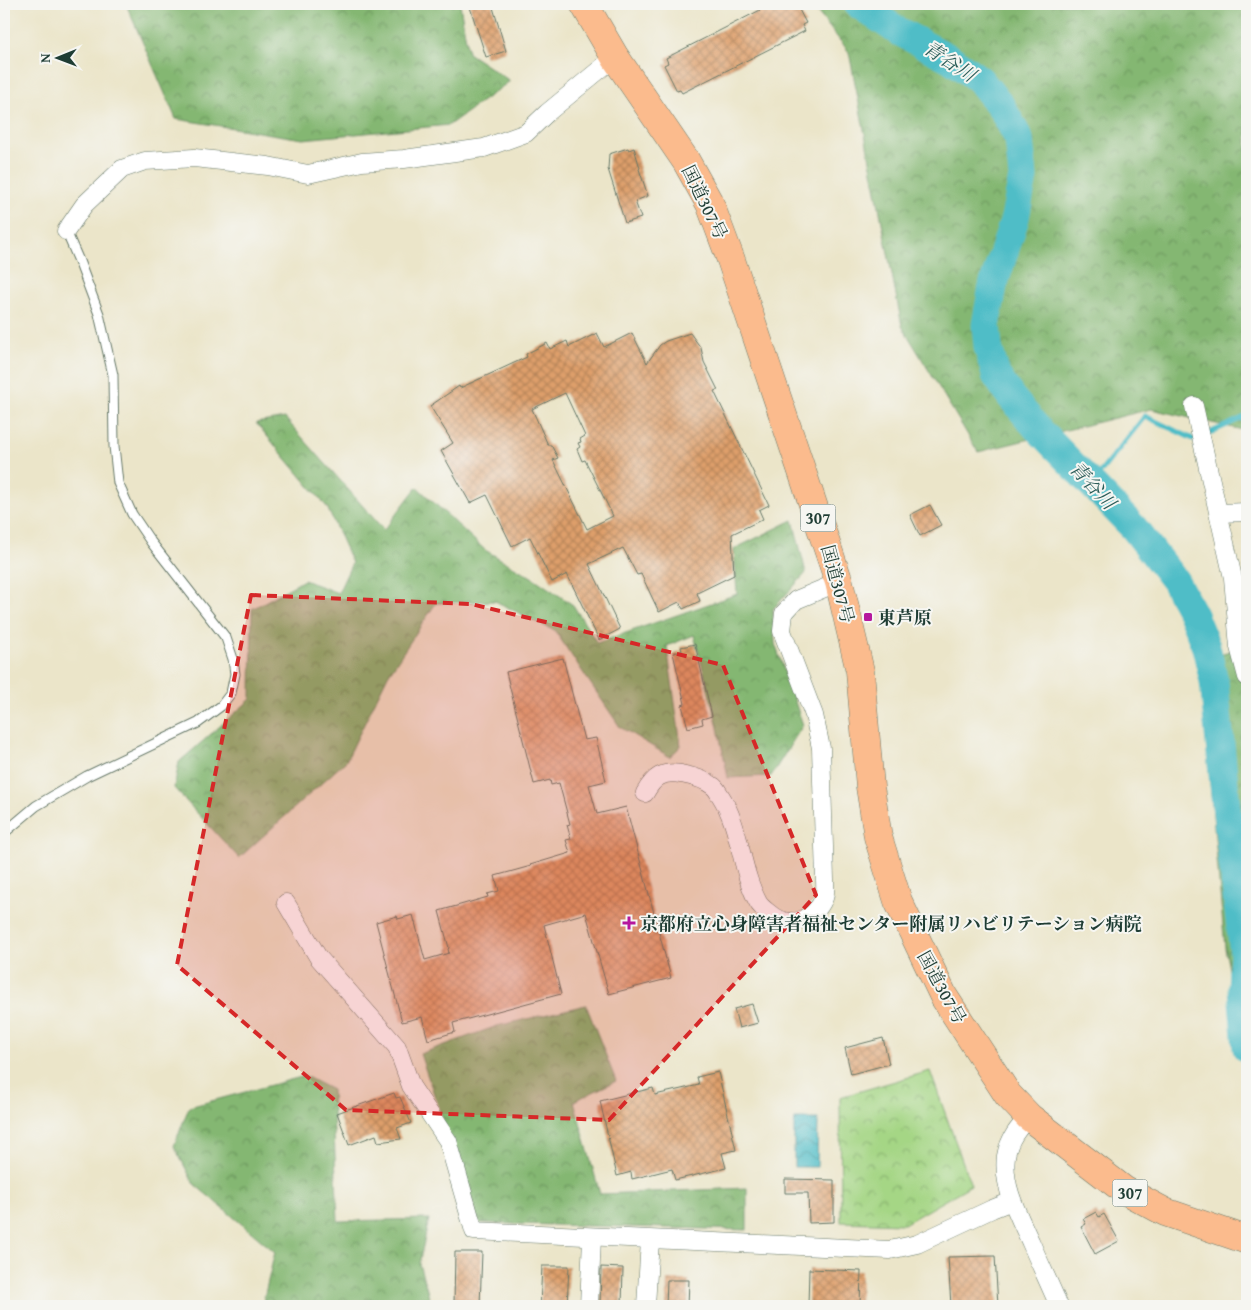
<svg xmlns="http://www.w3.org/2000/svg" width="1251" height="1310" font-family="'Gentium Book Plus','Noto Serif JP',serif">
<style>
.forest{fill:url(#forest-crowns);stroke:#527a53}
.park{fill:url(#park-crowns);stroke:#628a5c}
.water{fill:url(#water-waves);stroke:#377d7e}
.lines{fill:none;stroke-linecap:round;stroke-linejoin:round}
.stream{stroke:#4fbdc7;stroke-width:5}
.river{stroke:#4fbdc7;stroke-width:29}
.building{fill:url(#building-cross-hatch);fill-rule:evenodd}
.service-casing{stroke:#667868;stroke-width:11}
.minor-casing{stroke:#667868;stroke-width:19}
.trunk-casing{stroke:#667868;stroke-width:29}
.service{stroke:#fff;stroke-width:9}
.minor{stroke:#fff;stroke-width:18}
.trunk{stroke:#fbbb8d;stroke-width:28}
.marked{fill:#d62828;fill-opacity:0.2;stroke:#d62828;stroke-width:4;stroke-dasharray:10 6;stroke-linejoin:round}
.poi-dot{fill:#b5179e;stroke:#f6f6f2;stroke-width:2}
.labels{text-anchor:middle;dominant-baseline:central;stroke-width:4;stroke-linejoin:round;paint-order:stroke}
.shield{fill:#f6f6f2;stroke:#60746d;stroke-width:1}
.shield-label{font-size:16px;font-weight:bold;fill:#1f3d34}
.street-label{font-size:18px;fill:#1f3d34;stroke:#f6f6f2}
.poi-label{font-size:18px;font-weight:bold;fill:#1f3d34;stroke:#f6f6f2;text-anchor:start}
.water-label{font-size:19px;font-style:italic;fill:#2b5d59;stroke:#f6f6f2}
</style>
<defs>
<pattern id="forest-crowns" width="20" height="18" patternUnits="userSpaceOnUse" patternTransform="scale(1.25)"><rect width="20" height="18" fill="#84b772"/><path d="M2 6a3 3 0 1 1 6 0M12 15a3 3 0 1 1 6 0" fill="none" stroke="#6b965e"/></pattern>
<pattern id="park-crowns" width="20" height="18" patternUnits="userSpaceOnUse" patternTransform="scale(1.25)"><rect width="20" height="18" fill="#a5d685"/><path d="M2 6a3 3 0 1 1 6 0M12 15a3 3 0 1 1 6 0" fill="none" stroke="#86af6e"/></pattern>
<pattern id="water-waves" width="16" height="10" patternUnits="userSpaceOnUse" patternTransform="scale(1.25)"><rect width="16" height="10" fill="#4fbdc7"/><path d="M0 5q4-4 8 0t8 0" fill="none" stroke="#419ba2"/></pattern>
<pattern id="building-cross-hatch" width="8" height="8" patternUnits="userSpaceOnUse" patternTransform="scale(1.25)"><rect width="8" height="8" fill="#de9f6b"/><path d="M0 0l8 8M0 8l8-8" fill="none" stroke="#b38359"/></pattern>
</defs>
<rect width="100%" height="100%" fill="#f6f6f2"/>
<filter id="ink" filterUnits="userSpaceOnUse"><feTurbulence type="fractalNoise" baseFrequency=".02" numOctaves="2"/><feDisplacementMap in="SourceGraphic" scale="10" xChannelSelector="R" yChannelSelector="G"/><feConvolveMatrix kernelMatrix="1 2 1 2 8 2 1 2 1" color-interpolation-filters="sRGB"/></filter>
<filter id="wash" filterUnits="userSpaceOnUse"><feTurbulence type="fractalNoise" baseFrequency=".0096" numOctaves="4" result="noise"/><feDisplacementMap in="SourceGraphic" scale="20" xChannelSelector="R" yChannelSelector="G"/><feGaussianBlur stdDeviation="1.12" result="paint"/><feColorMatrix in="noise" values="0 0 0 0 0 0 0 0 0 0 0 0 0 0 0 0 0 1.4 0 .05"/><feComposite in="paint" operator="in"/></filter>
<g filter="url(#wash)">
<rect width="100%" height="100%" fill="#ebe5c9"/>
<!-- forest -->
<g class="forest">
<path d="M126 4H460L468 53 510 81 449 125 303 139 176 119Z"/>
<path d="M811 4H1247V431L1151 409 978 452 902 326 849 52Z"/>
<path d="M285 418 384 530 417 487 485 550 535 579 573 605 597 643 737 594 734 549 793 520 806 573 773 609 775 644 803 725 771 776 728 778 717 723 694 635 667 646 681 746 670 757 620 727 555 631 495 601 436 603 388 675 346 761 239 858 174 788 179 762 251 699 252 609 304 580 338 593 352 563 327 507 256 423Z"/>
<path d="M1247 646V1067L1225 948 1199 660Z"/>
<path d="M586 1005 616 1081 574 1101 600 1194 747 1188V1230L479 1223 420 1054 497 1026Z"/>
<path d="M305 1076 332 1090 338 1221 429 1219 419 1264 432 1306H262L275 1252 194 1184 174 1146 189 1107Z"/>
</g>
<!-- park -->
<path class="park" d="M930 1071 971 1185 904 1224 841 1222 840 1097Z"/>
<!-- water -->
<path class="water" d="M794 1119H818L817 1167H794Z"/>
<g class="lines">
<!-- stream -->
<g class="stream">
<path d="M1205 435 1247 416"/>
<path d="M1091 484 1145 416 1195 440 1197 439"/>
</g>
<!-- river -->
<path class="river" d="M858 4 898 31 951 59 980 80 1002 108 1019 139 1023 177 1015 218 993 286 986 325 988 347 996 375 1011 397 1037 428 1134 528 1175 581 1193 615 1206 647 1214 681 1226 805 1244 953 1242 988 1247 1048"/>
</g>
<g id="blocks">
<!-- building -->
<g class="building">
<path d="M469 4H492L506 51 486 57Z"/>
<path d="M772 4H796L806 23 802 25 805 31 682 93 680 90 677 91 664 65 668 63 666 58Z"/>
<path d="M628 148 629 150 634 148 640 168 639 169 648 196 635 201 641 218 625 223 608 169 609 154Z"/>
<path d="M597 333 604 347 632 333 647 363 660 345 666 341 690 333 701 348 704 362 718 390 714 391 769 505 759 510 763 519 732 534 734 575 697 593 700 601 683 609 679 602 659 612 641 574 637 575 623 548 589 564 620 629 599 640 567 574 552 582 530 537 512 546 487 495 470 503 441 451 453 443 430 406 459 386 460 388 527 357 526 354 547 343 550 349 567 341 569 347ZM565 393 585 436 580 439 581 442 578 443 580 447 577 449 582 461 585 460 613 516 587 529 553 460 558 458 551 445H548L532 409Z"/>
<path d="M930 505 941 525 920 536 910 515Z"/>
<path d="M695 644 712 716 702 719 703 724 688 728 682 705 685 704 673 653 682 651 681 647Z"/>
<path d="M563 658 584 740 596 738 606 781 589 785 597 814 626 807 671 978 609 994 586 913 544 925 561 994 453 1023 455 1032 428 1040 422 1017 402 1022 376 922 397 916 398 919 413 915 425 960 449 953 448 949 449 948 439 911 488 897 487 894 499 891 495 876 531 866 530 865 570 853 566 840 571 839 567 825 570 824 559 783 551 785 550 780 534 784 506 672Z"/>
<path d="M752 1004 758 1023 739 1028 734 1009Z"/>
<path d="M883 1038 889 1064 851 1074 845 1048Z"/>
<path d="M718 1072 736 1150 722 1153 726 1168 675 1180 672 1169 632 1179 631 1172 617 1176 600 1101 653 1088 655 1095 699 1085 697 1077Z"/>
<path d="M394 1093 396 1098 400 1097 411 1123 397 1128 401 1139 378 1142 376 1135 349 1145 337 1113Z"/>
<path d="M785 1179 834 1180V1222L809 1223 808 1193H785Z"/>
<path d="M1096 1212 1099 1217 1104 1214 1119 1241 1095 1254 1081 1227 1086 1224 1083 1219Z"/>
<path d="M455 1252H482L480 1306H454Z"/>
<path d="M995 1256 998 1306H951L948 1257Z"/>
<path d="M542 1266H569L567 1306H540Z"/>
<path d="M601 1267 623 1268 622 1306H600Z"/>
<path d="M809 1269 861 1271 860 1306H808Z"/>
<path d="M667 1280H689L688 1306H666Z"/>
</g>
</g>
</g>
<g filter="url(#ink)">
<use href="#blocks" fill-opacity="0" stroke="#667868" stroke-width="1"/>
<g class="lines">
<defs>
<path id="service" d="M4 833 36 806 87 776 198 723 221 706 231 693 235 674 233 659 226 638 151 542 132 514 118 483 114 446 113 375 99 314 79 261 66 231"/>
<g id="minor">
<path d="M66 231 84 205 122 169 145 161 194 158 268 166 308 174 362 162 404 159 484 148 526 133 547 113 615 57"/>
<path d="M1194 406 1233 578 1239 647 1247 677"/>
<path d="M1219 513 1247 512"/>
<path d="M645 793C654 777 662 771 681 774 692 776 704 779 713 786 716 788 718 792 720 795 741 827 740 869 758 902 760 906 765 910 769 913 788 930 814 921 824 898 826 893 825 885 825 879L821 748 814 715 782 631 784 613 796 600 839 582"/>
<path d="M286 903 318 957 397 1047 411 1086 448 1141 474 1231 890 1250 917 1244 992 1209 1012 1201"/>
<path d="M1029 1117C1018 1128 1009 1139 1006 1156 1002 1187 1019 1216 1031 1243 1040 1264 1050 1285 1059 1306"/>
<path d="M589 1306 592 1238"/>
<path d="M646 1306 650 1240"/>
</g>
<path id="trunk" d="M584 4 615 57 686 161 710 204 731 260 839 582 860 671 870 787 878 837 898 901 944 997 1008 1095 1029 1117 1124 1190 1165 1212 1247 1240"/>
</defs>
<!-- service casing -->
<use href="#service" class="service-casing"/>
<!-- minor casing -->
<use href="#minor" class="minor-casing"/>
<!-- trunk casing -->
<use href="#trunk" class="trunk-casing"/>
<!-- service -->
<use href="#service" class="service"/>
<!-- minor -->
<use href="#minor" class="minor"/>
<!-- trunk -->
<use href="#trunk" class="trunk"/>
</g>
</g>
<!-- marked area -->
<path class="marked" d="M251 595 471 604 723 665 816 895 609 1120 346 1110 177 965Z"/>
<!-- markers -->
<g class="poi-dot">
<rect x="863" y="612" width="10" height="10" rx="2.5"/>
<path d="M626.5 915.5h5v5h5v5h-5v5h-5v-5h-5v-5h5z"/>
</g>
<g class="labels">
<!-- shield labels -->
<g class="shield">
<rect x="800.5" y="504.5" width="35" height="27" rx="4"/>
<rect x="1112.5" y="1179.5" width="35" height="27" rx="4"/>
</g>
<g class="shield-label">
<text x="818" y="518">307</text>
<text x="1130" y="1193">307</text>
</g>
<!-- street labels -->
<g class="street-label">
<text transform="translate(705 202) rotate(64)">国道307号</text>
<text transform="translate(838 584) rotate(75)">国道307号</text>
<text transform="translate(942 987) rotate(61)">国道307号</text>
</g>
<!-- poi labels -->
<g class="poi-label">
<text x="878" y="617">東芦原</text>
<text x="640" y="923">京都府立心身障害者福祉センター附属リハビリテーション病院</text>
</g>
<!-- water labels -->
<g class="water-label">
<text transform="translate(950 61) rotate(33)">青谷川</text>
<text transform="translate(1093 485) rotate(47)">青谷川</text>
</g>
</g>
<!-- margin -->
<rect width="1251" height="1310" fill="none" stroke="#f6f6f2" stroke-width="20"/>
<!-- north arrow -->
<g transform="translate(58 58) rotate(269)" stroke="#f6f6f2" stroke-width="4" paint-order="stroke">
<path d="M0-4L9 19L0 12L-9 19Z" fill="#1f3d34"/>
<text y="-8" font-size="14" font-weight="bold" text-anchor="middle" fill="#1f3d34">N</text>
</g>
</svg>
